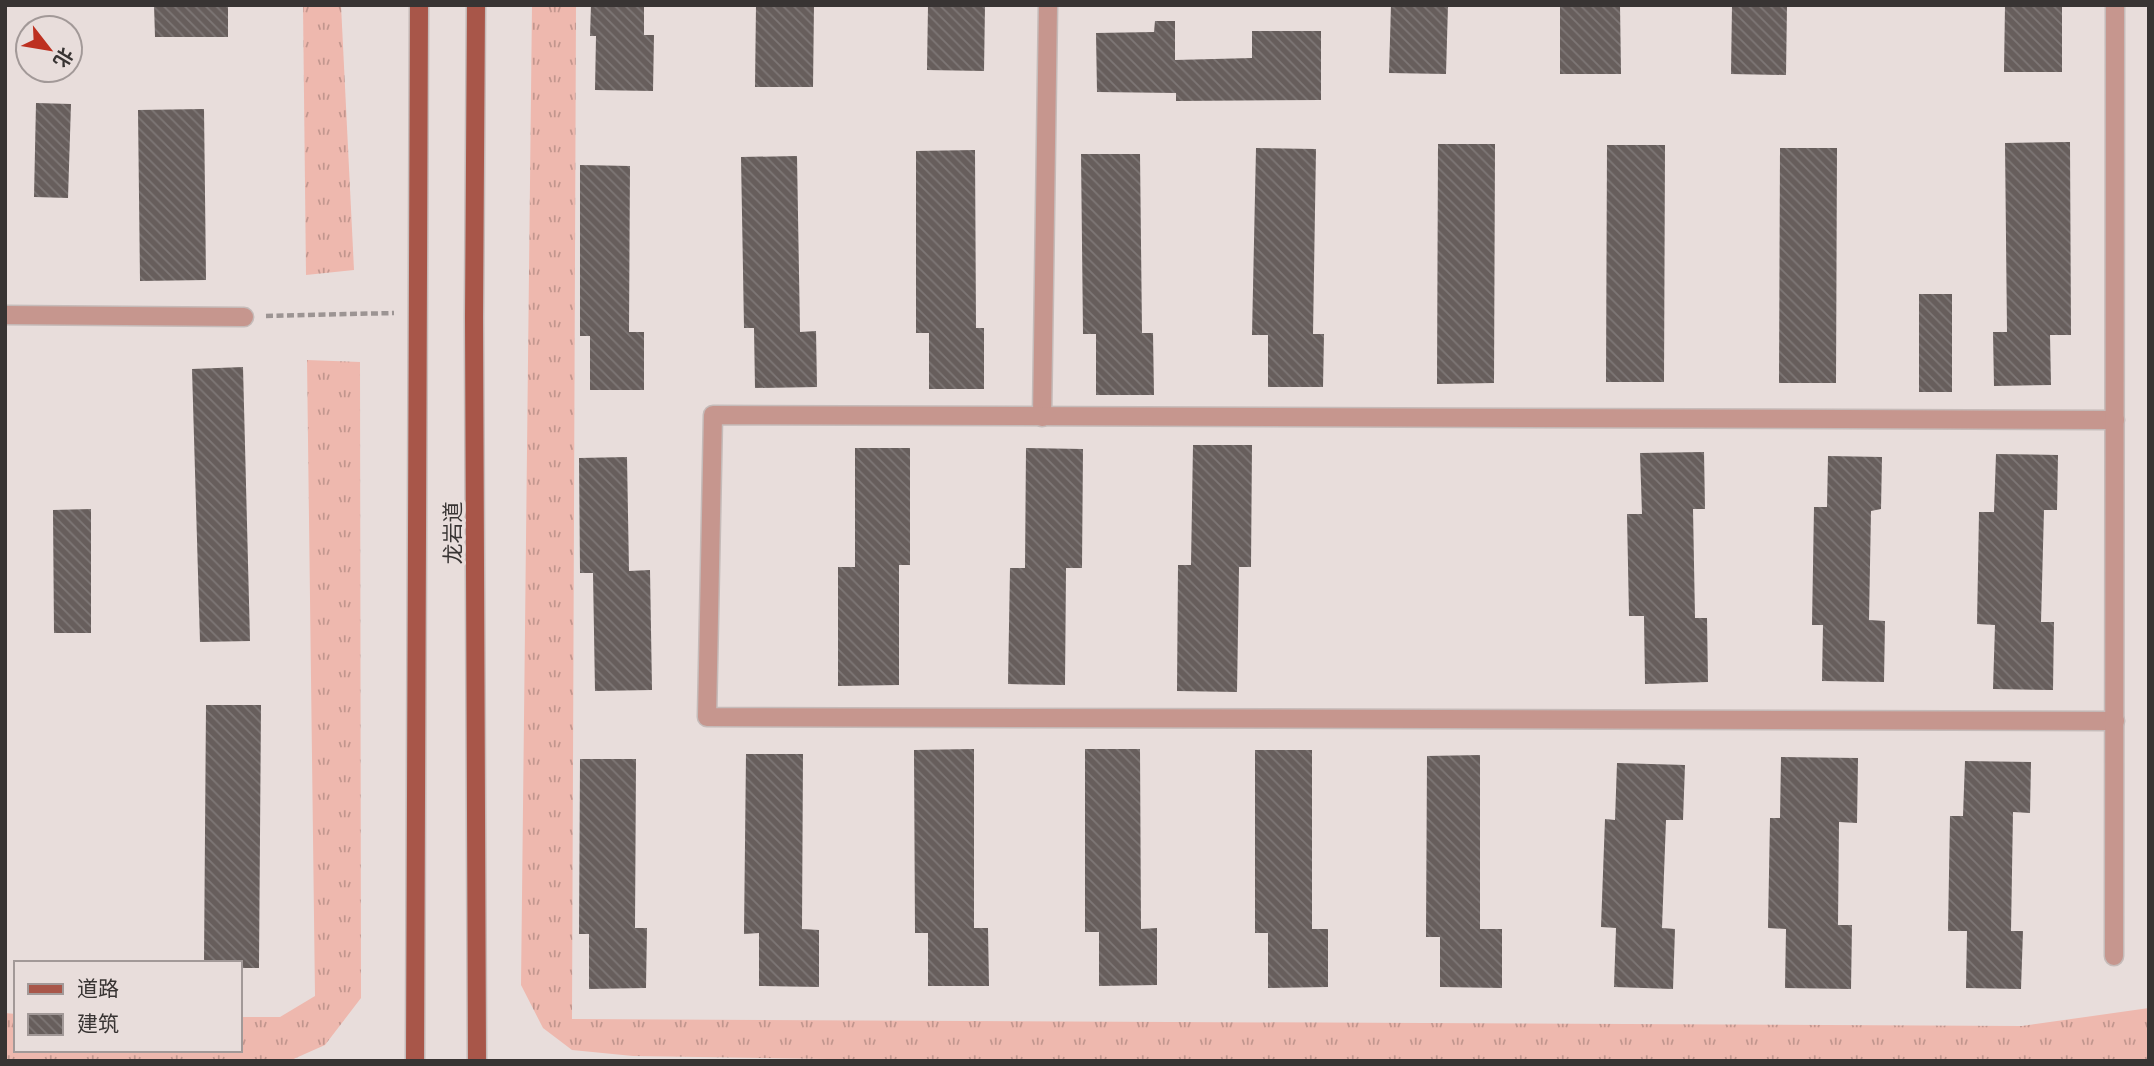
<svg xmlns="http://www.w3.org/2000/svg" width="2154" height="1066" font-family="Montserrat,'Noto Sans SC',sans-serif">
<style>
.grass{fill:url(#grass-tufts)}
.building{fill:url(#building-back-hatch)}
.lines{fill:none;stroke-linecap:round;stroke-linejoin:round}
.minor-casing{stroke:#c5bbb9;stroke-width:21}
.major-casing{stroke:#c5bbb9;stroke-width:21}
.path{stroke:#9c9493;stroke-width:4.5;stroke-dasharray:7 3.5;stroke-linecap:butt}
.minor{stroke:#c6968e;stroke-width:18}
.major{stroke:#a85649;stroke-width:18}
.labels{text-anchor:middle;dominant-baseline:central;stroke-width:7;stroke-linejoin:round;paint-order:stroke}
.street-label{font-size:21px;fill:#383433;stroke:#e8dddb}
</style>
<defs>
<pattern id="grass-tufts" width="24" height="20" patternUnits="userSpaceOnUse" patternTransform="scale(1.75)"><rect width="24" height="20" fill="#eeb8ae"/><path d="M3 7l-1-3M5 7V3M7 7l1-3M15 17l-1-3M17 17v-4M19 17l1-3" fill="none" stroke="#c2968e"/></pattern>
<pattern id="building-back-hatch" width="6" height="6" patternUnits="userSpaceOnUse" patternTransform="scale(1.75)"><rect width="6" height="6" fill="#675e5c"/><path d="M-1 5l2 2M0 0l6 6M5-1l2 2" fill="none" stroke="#7e7776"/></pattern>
</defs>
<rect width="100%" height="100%" fill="#e8dddb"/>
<!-- grass -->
<g class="grass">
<path d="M303 5H341L354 270 306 275Z"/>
<path d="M532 5H576L572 1019 2022 1026 2149 1008V1061H959L633 1056 572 1050 543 1028 521 985Z"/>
<path d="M307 360 360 362 361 998 325 1045 289 1061H5V1013L16 1014V1050H240V1017H280L315 996Z"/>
</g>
<!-- building -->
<g class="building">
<path d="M154 5H228V37H155Z"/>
<path d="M591 5H644V35H654L653 91 595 90 596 36H590Z"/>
<path d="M756 5H814L813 87H755Z"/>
<path d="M928 5H985L984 71 927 70Z"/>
<path d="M1391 5H1448L1446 74 1389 73Z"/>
<path d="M1560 5H1620L1621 74H1560Z"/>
<path d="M1732 5H1787L1786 75 1731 74Z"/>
<path d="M2005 5H2062V72H2004Z"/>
<path d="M1155 21H1175V60L1252 58V31H1321V100L1176 101V93L1097 92 1096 33 1154 32Z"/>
<path d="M36 103 71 104 68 198 34 197Z"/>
<path d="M204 109 206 280 140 281 138 110Z"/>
<path d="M2070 142 2071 335H2050L2051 385 1994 386 1993 332H2007L2005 143Z"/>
<path d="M1438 144H1495L1494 383 1437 384Z"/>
<path d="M1607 145H1665L1664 382H1606Z"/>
<path d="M1256 148 1316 149 1313 334H1324L1323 387H1268V335H1252Z"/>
<path d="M1780 148H1837L1836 383H1779Z"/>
<path d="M975 150 976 328H984V389H929V333H916V151Z"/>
<path d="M1081 154H1140L1142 333H1153L1154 395H1096V334H1083Z"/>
<path d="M797 156 800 332 816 331 817 387 755 388 754 328H744L741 157Z"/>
<path d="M580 165 630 166 629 332H644V390H590V336H580Z"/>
<rect x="1919" y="294" width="33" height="98"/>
<path d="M243 367 250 641 200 642 192 369Z"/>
<path d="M1193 445H1252L1251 567H1239L1237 692 1177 691 1178 565H1191Z"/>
<path d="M855 448H910V565H899V685L838 686V567H855Z"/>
<path d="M1026 448 1083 449 1082 568H1066L1065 685 1008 684 1010 568H1025Z"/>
<path d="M1704 452 1705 509H1693L1695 618H1707L1708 682 1645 684 1644 616H1629L1627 514H1642L1640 453Z"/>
<path d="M1996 454 2058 455 2057 510H2044L2041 622H2054L2053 690 1993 689 1995 625 1977 624 1979 512H1994Z"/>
<path d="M1828 456 1882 457 1881 509 1871 511 1869 620 1885 621 1884 682 1822 681 1823 625H1812L1814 507H1827Z"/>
<path d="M627 457 629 571 650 570 652 690 595 691 593 573H580L579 458Z"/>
<path d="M91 509V633H54L53 510Z"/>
<path d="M206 705H261L259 968H240V963H204Z"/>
<path d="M974 749V928H988L989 986H928V933H915L914 750Z"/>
<path d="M1085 749H1140L1141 929 1157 928V985L1099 986V932H1085Z"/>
<path d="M1255 750H1312V929H1328V987L1268 988V933H1255Z"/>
<path d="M746 754H803L802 929 819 930V987L759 986V933L744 934Z"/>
<path d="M1480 755V929H1502V988L1440 987V937H1426L1427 756Z"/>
<path d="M1781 757 1858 758 1857 823 1839 822 1838 925H1852L1851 989 1785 988 1786 929 1768 928 1770 818H1780Z"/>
<path d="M580 759H636L635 928H647L646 988 589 989V934H579Z"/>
<path d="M1965 761 2031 762 2030 813 2013 812 2011 931H2023L2021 989 1966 988 1967 931H1948L1950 816H1963Z"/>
<path d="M1617 763 1685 765 1683 820H1666L1662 928 1675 929 1673 989 1614 987 1616 928 1601 927 1605 819 1615 820Z"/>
</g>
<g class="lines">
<defs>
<g id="minor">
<path d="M5 315 244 317"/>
<path d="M1042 417 1048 5"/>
<path d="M2115 420 713 415 707 717 2115 721"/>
<path d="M2114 956 2115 5"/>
</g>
<g id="major">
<path d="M476 5 474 317 477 1061"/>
<path d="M415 1061 419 5"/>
</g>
</defs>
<!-- minor casing -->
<use href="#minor" class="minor-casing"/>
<!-- major casing -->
<use href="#major" class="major-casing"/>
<!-- path -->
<path class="path" d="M266 316 394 313"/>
<!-- minor -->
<use href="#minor" class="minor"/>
<!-- major -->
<use href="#major" class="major"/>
</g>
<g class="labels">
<!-- street labels -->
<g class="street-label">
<text transform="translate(452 533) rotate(-90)">龙岩道</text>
</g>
</g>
<!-- border -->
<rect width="2154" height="1066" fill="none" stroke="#383433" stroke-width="14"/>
<!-- legend -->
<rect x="14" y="961" width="228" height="91" fill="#e8dddb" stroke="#a29998" stroke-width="2"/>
<rect x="28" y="984" width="35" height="10" fill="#a85649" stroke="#a29998" stroke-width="2"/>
<text x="77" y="996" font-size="21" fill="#383433">道路</text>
<rect x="28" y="1014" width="35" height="21" fill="url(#building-back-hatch)" stroke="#a29998" stroke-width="2"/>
<text x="77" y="1031" font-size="21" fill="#383433">建筑</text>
<!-- north arrow -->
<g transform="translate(49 49) rotate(121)"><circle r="33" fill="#e8dddb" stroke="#a29998" stroke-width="2"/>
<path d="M0-5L12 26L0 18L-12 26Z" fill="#bd3020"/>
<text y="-10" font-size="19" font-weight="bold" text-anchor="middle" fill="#383433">北</text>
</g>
</svg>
